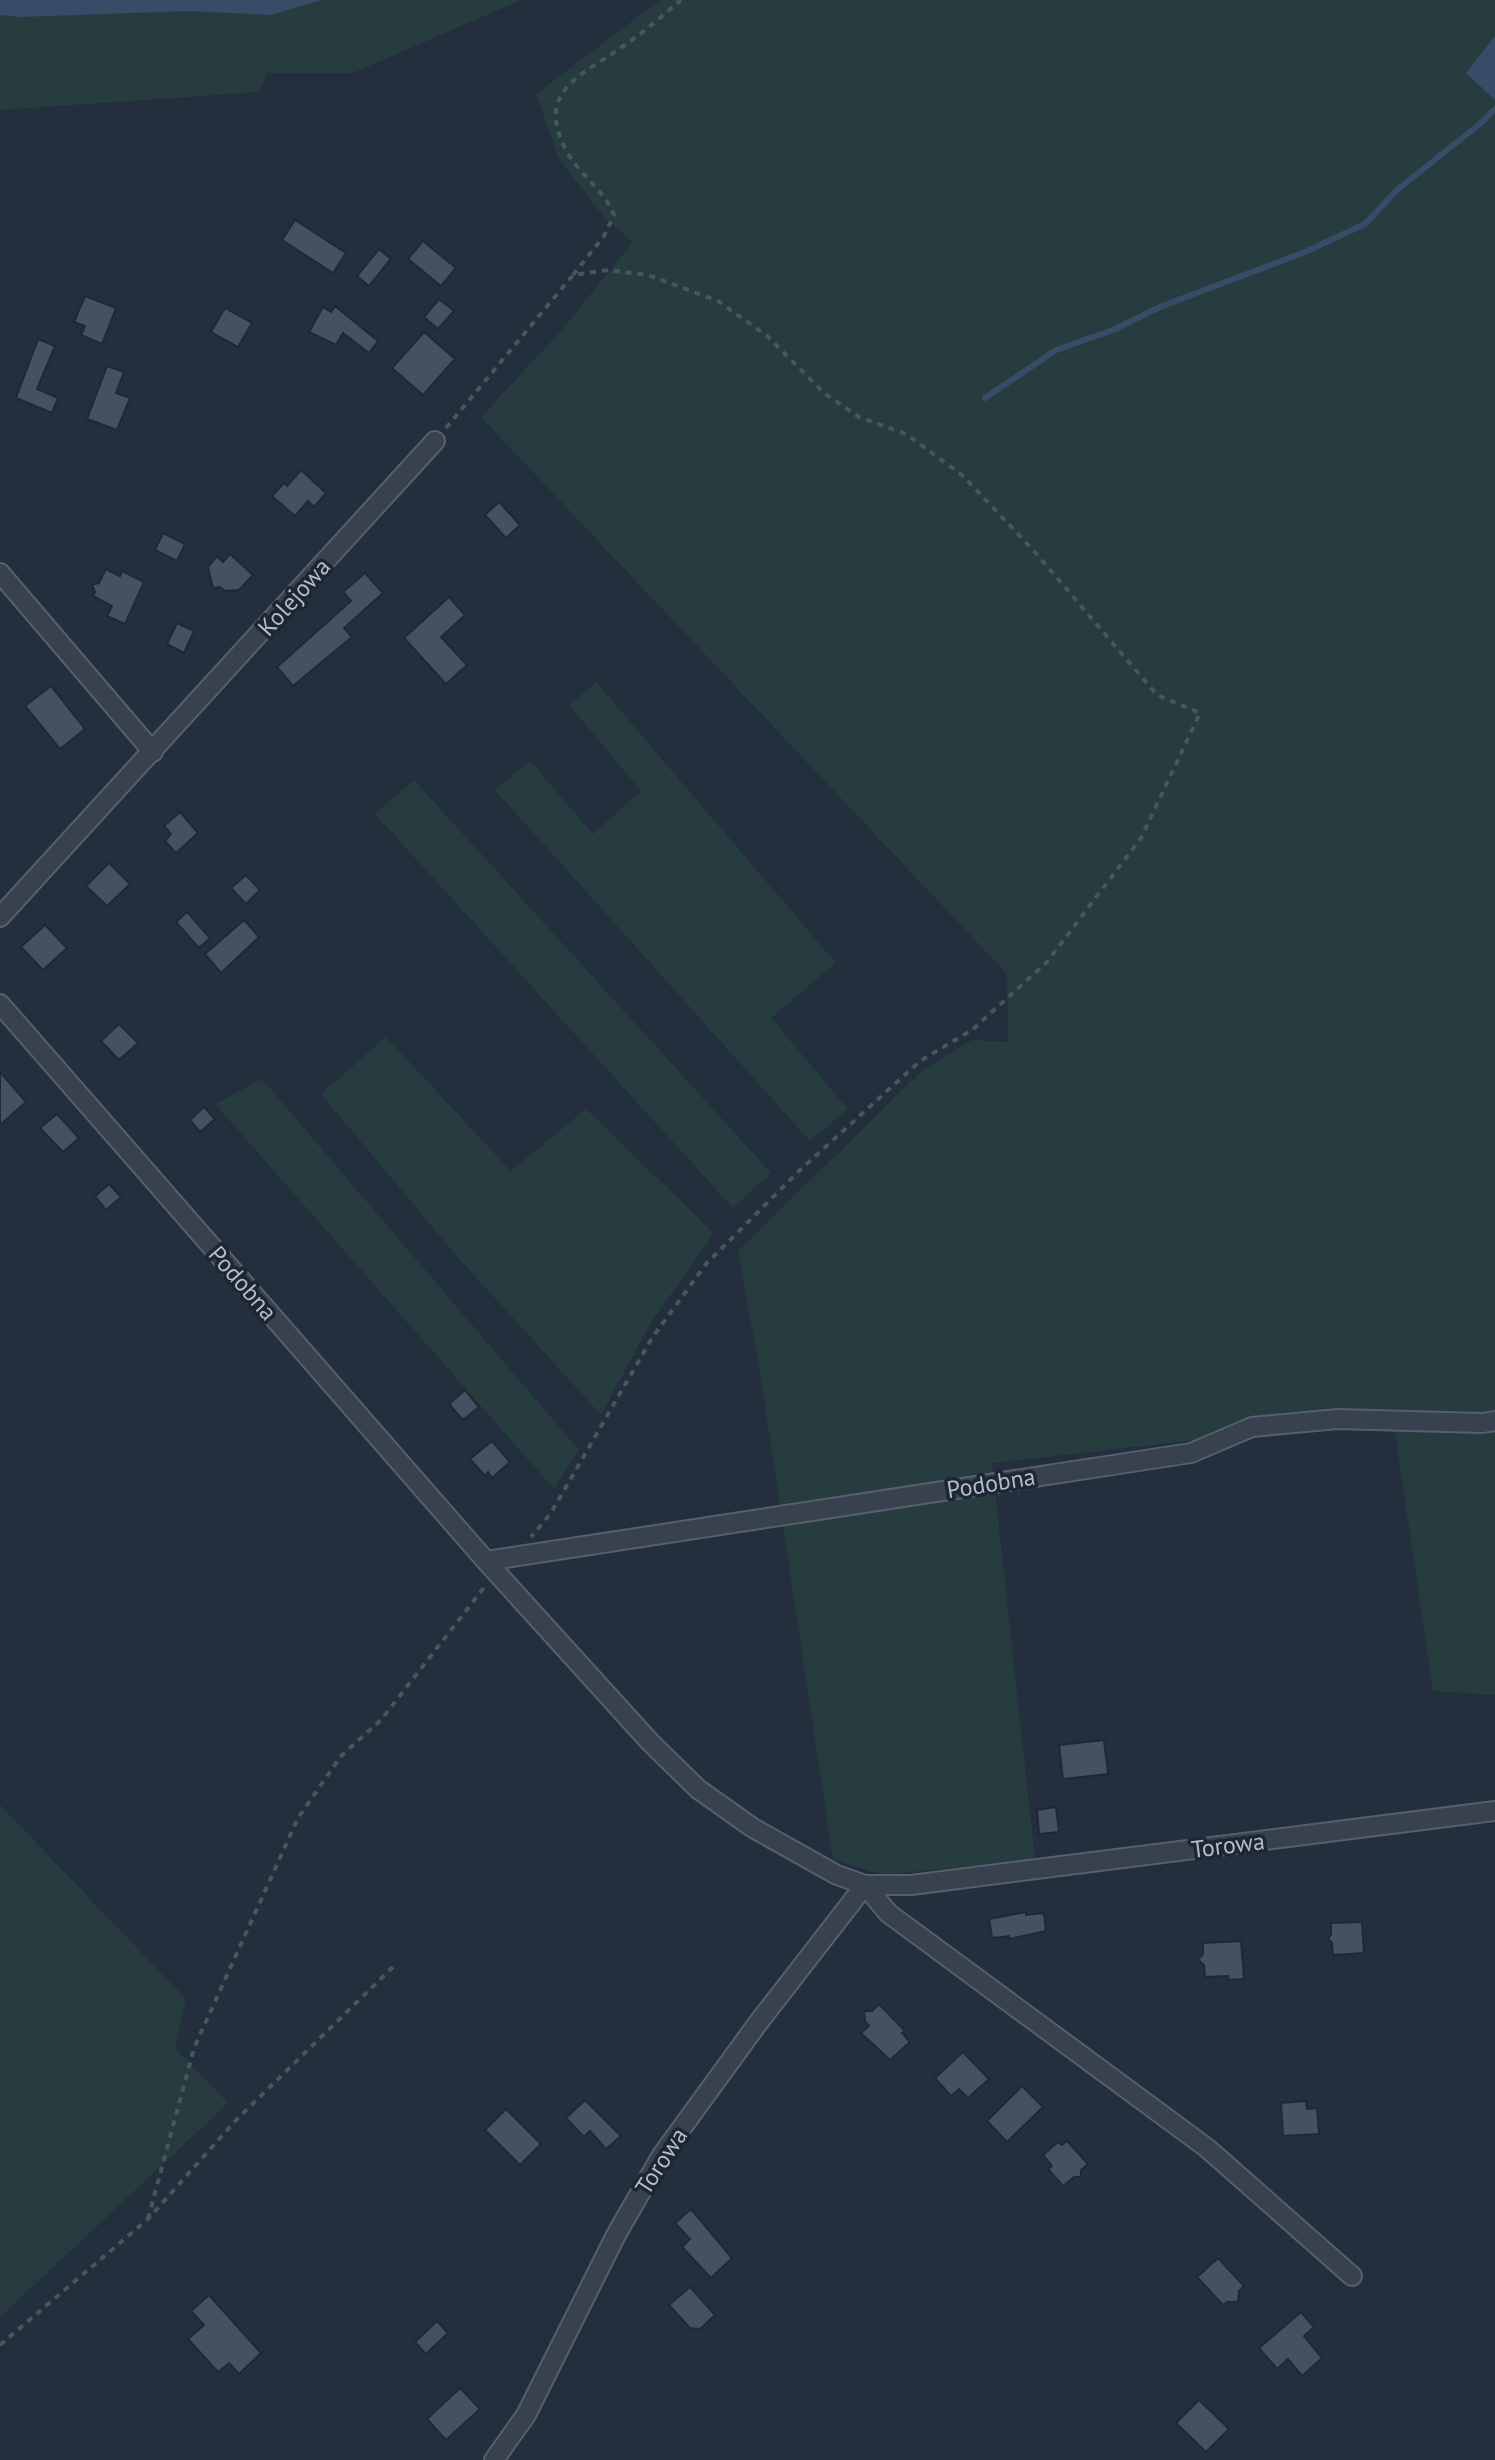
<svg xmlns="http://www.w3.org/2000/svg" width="1495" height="2460" font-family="'PT Sans',sans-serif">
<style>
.green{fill:#263c3f}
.water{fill:#394c67}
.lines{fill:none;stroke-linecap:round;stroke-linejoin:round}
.stream{stroke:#394c67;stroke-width:6}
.building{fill:#455162;stroke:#1f2835;stroke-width:2}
.minor-casing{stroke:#565f6c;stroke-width:22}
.path{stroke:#44595c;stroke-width:4;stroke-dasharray:6 6;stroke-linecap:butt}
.minor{stroke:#38414e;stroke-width:18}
.labels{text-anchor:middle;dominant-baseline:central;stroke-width:7;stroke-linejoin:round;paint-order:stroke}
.street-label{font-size:24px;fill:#b4bcc9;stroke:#1d2633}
</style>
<rect width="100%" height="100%" fill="#242f3e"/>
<!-- green -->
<g class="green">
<path d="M0 0H521L353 73H267L259 92 0 110Z"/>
<path d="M660 0H1495V1695L1433 1691 1393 1418 992 1463 1035 1859 883 1875 833 1859 760 1372 738 1251 923 1070 972 1040 1008 1042 1007 974 481 417 560 332 633 242 604 217 559 159 536 94Z"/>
<path d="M596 682 836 963 771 1018 848 1109 810 1141 495 790 530 761 593 834 641 791 569 705Z"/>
<path d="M414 780 771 1173 733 1208 375 814Z"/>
<path d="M386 1037 511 1171 586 1109 714 1233 650 1324 601 1415 454 1253 321 1094Z"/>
<path d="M262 1079 579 1450 554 1489 215 1104Z"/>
<path d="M0 1805 186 1999 175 2048 228 2103 0 2317Z"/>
</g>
<!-- water -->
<g class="water">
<path d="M0 0H321L271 15 189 11 19 17 0 15Z"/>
<path d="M1495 36V100L1466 73Z"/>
</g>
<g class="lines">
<!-- stream -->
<path class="stream" d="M985 398 1056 350 1113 330 1160 307 1305 252 1365 224 1397 190 1481 123 1495 109"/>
</g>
<!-- building -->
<g class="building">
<path d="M295 220 346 253 333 273 282 240Z"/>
<path d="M423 241 456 268 441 286 408 259Z"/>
<path d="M379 249 391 259 369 286 357 276Z"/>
<path d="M85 296 116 308 102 344 81 335 85 326 74 322Z"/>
<path d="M439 299 454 311 438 329 424 317Z"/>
<path d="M335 306 378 341 369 353 343 333 336 345 309 332 323 307 331 312Z"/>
<path d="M225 308 252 323 238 347 211 332Z"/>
<path d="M424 332 455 359 423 395 392 368Z"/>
<path d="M38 339 55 346 37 389 58 398 52 413 16 398Z"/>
<path d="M107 366 124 372 116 393 130 398 117 430 87 419Z"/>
<path d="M301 470 326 493 314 507 308 501 295 516 272 496 284 483 287 486Z"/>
<path d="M499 502 520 525 506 538 485 515Z"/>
<path d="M163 533 185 544 177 561 155 550Z"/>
<path d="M230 554 253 575 239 590 225 591 220 587 213 588 208 567 217 556 223 562Z"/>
<path d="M106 569 120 576 122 571 144 582 125 624 107 616 112 606 93 596 95 592 92 585 99 583Z"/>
<path d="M365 573 383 593 344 628 352 637 293 686 277 667 351 601 343 592Z"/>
<path d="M449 597 465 615 441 637 467 665 446 684 404 638Z"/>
<path d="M177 623 194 631 184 653 167 644Z"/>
<path d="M51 686 85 729 60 749 25 706Z"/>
<path d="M180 812 198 833 176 853 165 841 171 834 164 826Z"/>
<path d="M109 863 130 884 107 906 86 886Z"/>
<path d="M246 875 260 890 246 904 231 888Z"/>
<path d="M187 912 210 938 199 948 176 922Z"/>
<path d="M244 920 259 937 221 973 205 954Z"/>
<path d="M45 925 67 948 43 970 21 947Z"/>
<path d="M119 1024 138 1043 119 1060 101 1041Z"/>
<path d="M0 1072 26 1102 0 1125Z"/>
<path d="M204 1107 215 1119 200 1132 190 1120Z"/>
<path d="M57 1114 79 1138 63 1152 40 1128Z"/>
<path d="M109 1184 121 1197 106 1210 95 1196Z"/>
<path d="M465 1390 479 1407 463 1420 449 1404Z"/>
<path d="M492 1441 510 1462 492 1478 488 1472 485 1476 470 1459Z"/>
<path d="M1104 1740 1108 1774 1063 1779 1059 1745Z"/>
<path d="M1056 1807 1059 1832 1039 1834 1037 1810Z"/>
<path d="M1026 1912V1915L1044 1913 1046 1931 1009 1939V1936L992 1938 989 1919Z"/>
<path d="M1362 1922 1364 1953 1333 1955 1332 1943 1328 1939 1331 1935V1923Z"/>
<path d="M1241 1941 1244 1979 1229 1980 1228 1976 1205 1977 1204 1965 1198 1960 1203 1954V1943Z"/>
<path d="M879 2004 905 2031 902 2033 910 2042 890 2060 861 2033 869 2026 865 2021 864 2011H872Z"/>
<path d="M963 2052 989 2079 968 2098 959 2089 951 2096 935 2078Z"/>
<path d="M1022 2086 1043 2107 1007 2142 987 2121Z"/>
<path d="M585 2100 621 2136 606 2149 590 2131 584 2137 566 2118Z"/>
<path d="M1306 2101 1307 2109 1317 2108 1319 2134 1283 2136 1281 2103Z"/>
<path d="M506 2109 541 2144 520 2165 485 2130Z"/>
<path d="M1067 2141 1088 2164 1081 2170V2177H1074L1063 2186 1048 2169 1052 2166 1043 2155 1058 2142 1062 2145Z"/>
<path d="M691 2209 732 2258 711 2278 682 2247 690 2239 675 2223Z"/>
<path d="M1218 2258 1244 2286 1239 2291 1238 2302H1227L1223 2305 1197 2277Z"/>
<path d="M690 2287 715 2315 700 2329 690 2328 669 2305Z"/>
<path d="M209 2295 261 2353 239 2374 229 2363 218 2372 188 2339 204 2325 191 2311Z"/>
<path d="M1301 2312 1314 2327 1304 2336 1322 2358 1302 2376 1288 2359 1277 2369 1259 2348Z"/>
<path d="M437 2321 448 2333 426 2354 415 2342Z"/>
<path d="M460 2388 480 2409 446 2440 427 2419Z"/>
<path d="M1199 2400 1229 2429 1206 2452 1176 2423Z"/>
</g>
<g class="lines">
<defs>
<g id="minor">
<path d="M0 573 153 752"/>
<path d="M0 917 435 441"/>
<path d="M0 1004 486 1561 650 1742 698 1789 753 1828 837 1875 865 1885H911L1495 1811"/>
<path d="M486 1561 1191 1453 1252 1427 1338 1419 1482 1423 1495 1421"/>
<path d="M865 1885 888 1913 1207 2148 1352 2276"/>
<path d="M494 2460 526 2415 616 2235 662 2155 758 2023 865 1885"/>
</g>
</defs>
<!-- minor casing -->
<use href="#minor" class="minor-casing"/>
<!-- path -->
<g class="path">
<path d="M573 275 604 236 614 215C604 189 579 175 566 150 535 91 581 76 622 47 643 33 662 16 681 0"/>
<path d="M446 428 573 275 608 270 648 275 718 301 767 336 824 393 859 417 906 434 962 475 1034 551 1157 695 1200 713 1141 838 1047 962 972 1030 920 1061 799 1171 706 1264 652 1338 551 1513 531 1537"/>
<path d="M148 2219 194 2048 298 1818 341 1756 381 1720 486 1585"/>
<path d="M0 2345 148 2219 236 2120 397 1963"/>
</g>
<!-- minor -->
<use href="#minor" class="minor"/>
</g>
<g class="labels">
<!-- street labels -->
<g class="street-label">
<text transform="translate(294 597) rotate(-48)">Kolejowa</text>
<text transform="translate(243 1283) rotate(49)">Podobna</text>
<text transform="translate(991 1483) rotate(-9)">Podobna</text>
<text transform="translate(1228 1845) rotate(-7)">Torowa</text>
<text transform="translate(661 2161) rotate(-57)">Torowa</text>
</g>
</g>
</svg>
